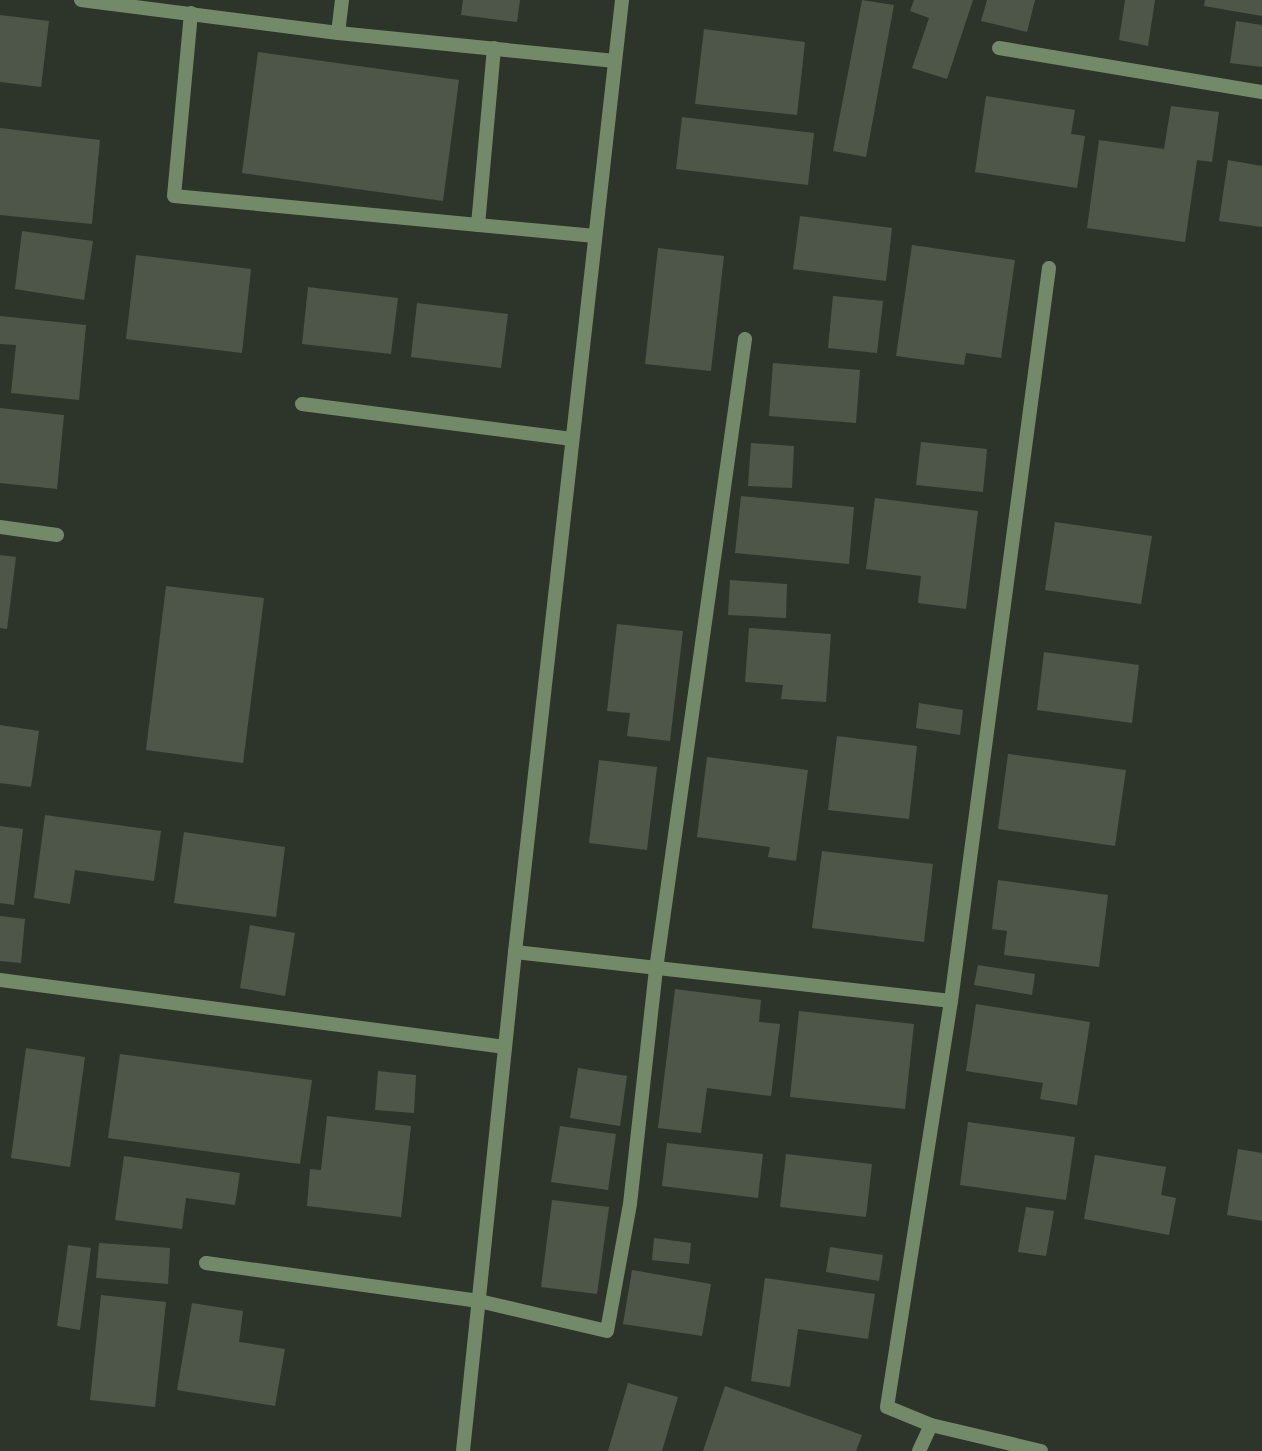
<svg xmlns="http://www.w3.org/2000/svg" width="1262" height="1451" font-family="'Golos Text',sans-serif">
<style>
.building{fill:#4e564a}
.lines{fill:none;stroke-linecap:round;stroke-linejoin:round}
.service{stroke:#738a68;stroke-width:14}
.minor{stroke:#738a68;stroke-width:14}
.tertiary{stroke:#738a68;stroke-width:14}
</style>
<rect width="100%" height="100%" fill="#2d352a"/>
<!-- building -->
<g class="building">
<path d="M463 0H520L517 22 461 15Z"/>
<path d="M862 0 894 5 866 157 833 151Z"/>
<path d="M914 0H973L947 79 912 68 929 18 910 11Z"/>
<path d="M987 0H1035L1027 32 981 21Z"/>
<path d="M1125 0H1155L1148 46 1119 40Z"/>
<path d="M1205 0H1262V16L1204 6Z"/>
<path d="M0 15 49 21 41 87 0 82Z"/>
<path d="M1236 21 1262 25V67L1230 63Z"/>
<path d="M704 29 805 42 797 115 695 104Z"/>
<path d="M258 52 459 80 443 201 242 173Z"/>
<path d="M986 96 1075 110 1071 134 1085 136 1077 188 975 172Z"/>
<path d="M1171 106 1219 112 1212 162 1197 160 1185 242 1087 228 1099 140 1164 149Z"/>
<path d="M682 117 814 133 808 185 676 169Z"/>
<path d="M0 128 100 140 92 224 0 215Z"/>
<path d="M1228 160 1262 166V227L1219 221Z"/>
<path d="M800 216 892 228 886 281 793 269Z"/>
<path d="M22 231 93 241 84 300 15 289Z"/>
<path d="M912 245 1015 260 1001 358 966 353 964 365 896 356Z"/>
<path d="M658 248 724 256 711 371 645 364Z"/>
<path d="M136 255 251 269 242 353 126 339Z"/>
<path d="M308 287 398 298 391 354 302 344Z"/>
<path d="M833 296 883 301 877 353 828 348Z"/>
<path d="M417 303 508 314 501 368 411 357Z"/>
<path d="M0 316 86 325 79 400 11 393 16 345 0 344Z"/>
<path d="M773 363 860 370 856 423 769 416Z"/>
<path d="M0 408 64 415 57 489 0 483Z"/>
<path d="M921 442 987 449 983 492 916 485Z"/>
<path d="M751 443 794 446 792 488 748 486Z"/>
<path d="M741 496 854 507 849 564 735 553Z"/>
<path d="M875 498 978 511 966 609 918 603 921 576 866 569Z"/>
<path d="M1055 522 1152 536 1141 604 1045 590Z"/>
<path d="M0 555 16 557 7 629 0 628Z"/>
<path d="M730 580 787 584 786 618 728 615Z"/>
<path d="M166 586 264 598 243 763 146 750Z"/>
<path d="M617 624 683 631 670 741 627 736 630 713 607 711Z"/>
<path d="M749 628 831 634 826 702 781 699 783 685 745 682Z"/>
<path d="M1044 652 1139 665 1132 723 1037 710Z"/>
<path d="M919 703 963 710 960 735 916 728Z"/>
<path d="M0 725 39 731 31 787 0 783Z"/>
<path d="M837 736 917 746 909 819 828 810Z"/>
<path d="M1008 754 1126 770 1115 846 998 829Z"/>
<path d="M707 757 808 770 796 861 768 857 770 847 697 837Z"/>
<path d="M599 760 657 767 647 850 589 843Z"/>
<path d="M45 815 161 831 154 881 75 870 70 904 34 898Z"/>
<path d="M0 826 23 829 14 905 0 903Z"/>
<path d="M184 832 285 847 276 917 174 903Z"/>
<path d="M822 851 933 864 924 942 812 928Z"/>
<path d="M998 880 1108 895 1099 967 1004 955 1007 931 992 929Z"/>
<path d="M0 916 25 919 21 963 0 961Z"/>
<path d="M250 925 295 933 285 996 240 988Z"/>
<path d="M978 965 1035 974 1032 995 974 985Z"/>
<path d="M675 989 761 1000 759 1022 780 1024 771 1096 707 1088 701 1133 658 1128Z"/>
<path d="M976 1004 1090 1022 1077 1105 1040 1099 1043 1083 966 1071Z"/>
<path d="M799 1011 914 1024 905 1109 790 1097Z"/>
<path d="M26 1048 85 1057 70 1167 11 1158Z"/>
<path d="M120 1054 312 1080 300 1164 108 1138Z"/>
<path d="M578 1068 627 1076 620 1126 570 1118Z"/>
<path d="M378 1071 416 1075 414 1113 375 1110Z"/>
<path d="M327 1116 411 1126 401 1217 307 1206 310 1169 321 1170Z"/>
<path d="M968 1122 1075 1137 1066 1200 960 1185Z"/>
<path d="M560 1126 616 1134 608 1190 551 1182Z"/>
<path d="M667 1143 763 1154 758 1198 662 1186Z"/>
<path d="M1238 1149 1262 1153V1221L1227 1215Z"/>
<path d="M786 1154 872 1164 866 1217 780 1207Z"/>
<path d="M1095 1155 1166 1167 1161 1195 1176 1198 1169 1235 1084 1219Z"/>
<path d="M124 1156 240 1173 235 1205 186 1198 182 1229 115 1220Z"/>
<path d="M552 1200 609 1207 597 1294 541 1287Z"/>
<path d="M1026 1207 1054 1211 1046 1256 1018 1252Z"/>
<path d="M654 1238 691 1243 689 1264 652 1260Z"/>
<path d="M99 1243 170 1248 168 1284 96 1278Z"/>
<path d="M68 1245 91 1248 80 1330 57 1326Z"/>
<path d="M830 1247 883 1255 879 1281 826 1272Z"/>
<path d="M632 1270 711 1284 702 1336 623 1324Z"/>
<path d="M765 1278 875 1294 868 1339 798 1329 790 1387 751 1381Z"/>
<path d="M101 1295 166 1302 155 1407 90 1400Z"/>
<path d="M192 1303 243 1311 239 1342 285 1349 275 1406 177 1390Z"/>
<path d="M628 1383 678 1397 662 1451H608Z"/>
<path d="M725 1386 862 1435 856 1451H703Z"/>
</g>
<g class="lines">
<!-- service -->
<g class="service">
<path d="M191 13 174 196 595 236"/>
<path d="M478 225 494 48"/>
<path d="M302 404 572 439"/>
<path d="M206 1263 479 1301"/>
</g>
<!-- minor -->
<g class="minor">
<path d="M81 0 338 33 615 61"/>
<path d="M338 33 342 0"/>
<path d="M999 48 1262 92"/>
<path d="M0 527 57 535"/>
<path d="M515 952 951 1001"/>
<path d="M0 980 505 1047"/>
<path d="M479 1301 607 1331 630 1204 656 969 745 339"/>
<path d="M919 1451 931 1425"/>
<path d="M1041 1451 931 1425 887 1407 951 1001 1049 268"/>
</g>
<!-- tertiary -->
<path class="tertiary" d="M463 1451 515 952 622 0"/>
</g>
</svg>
